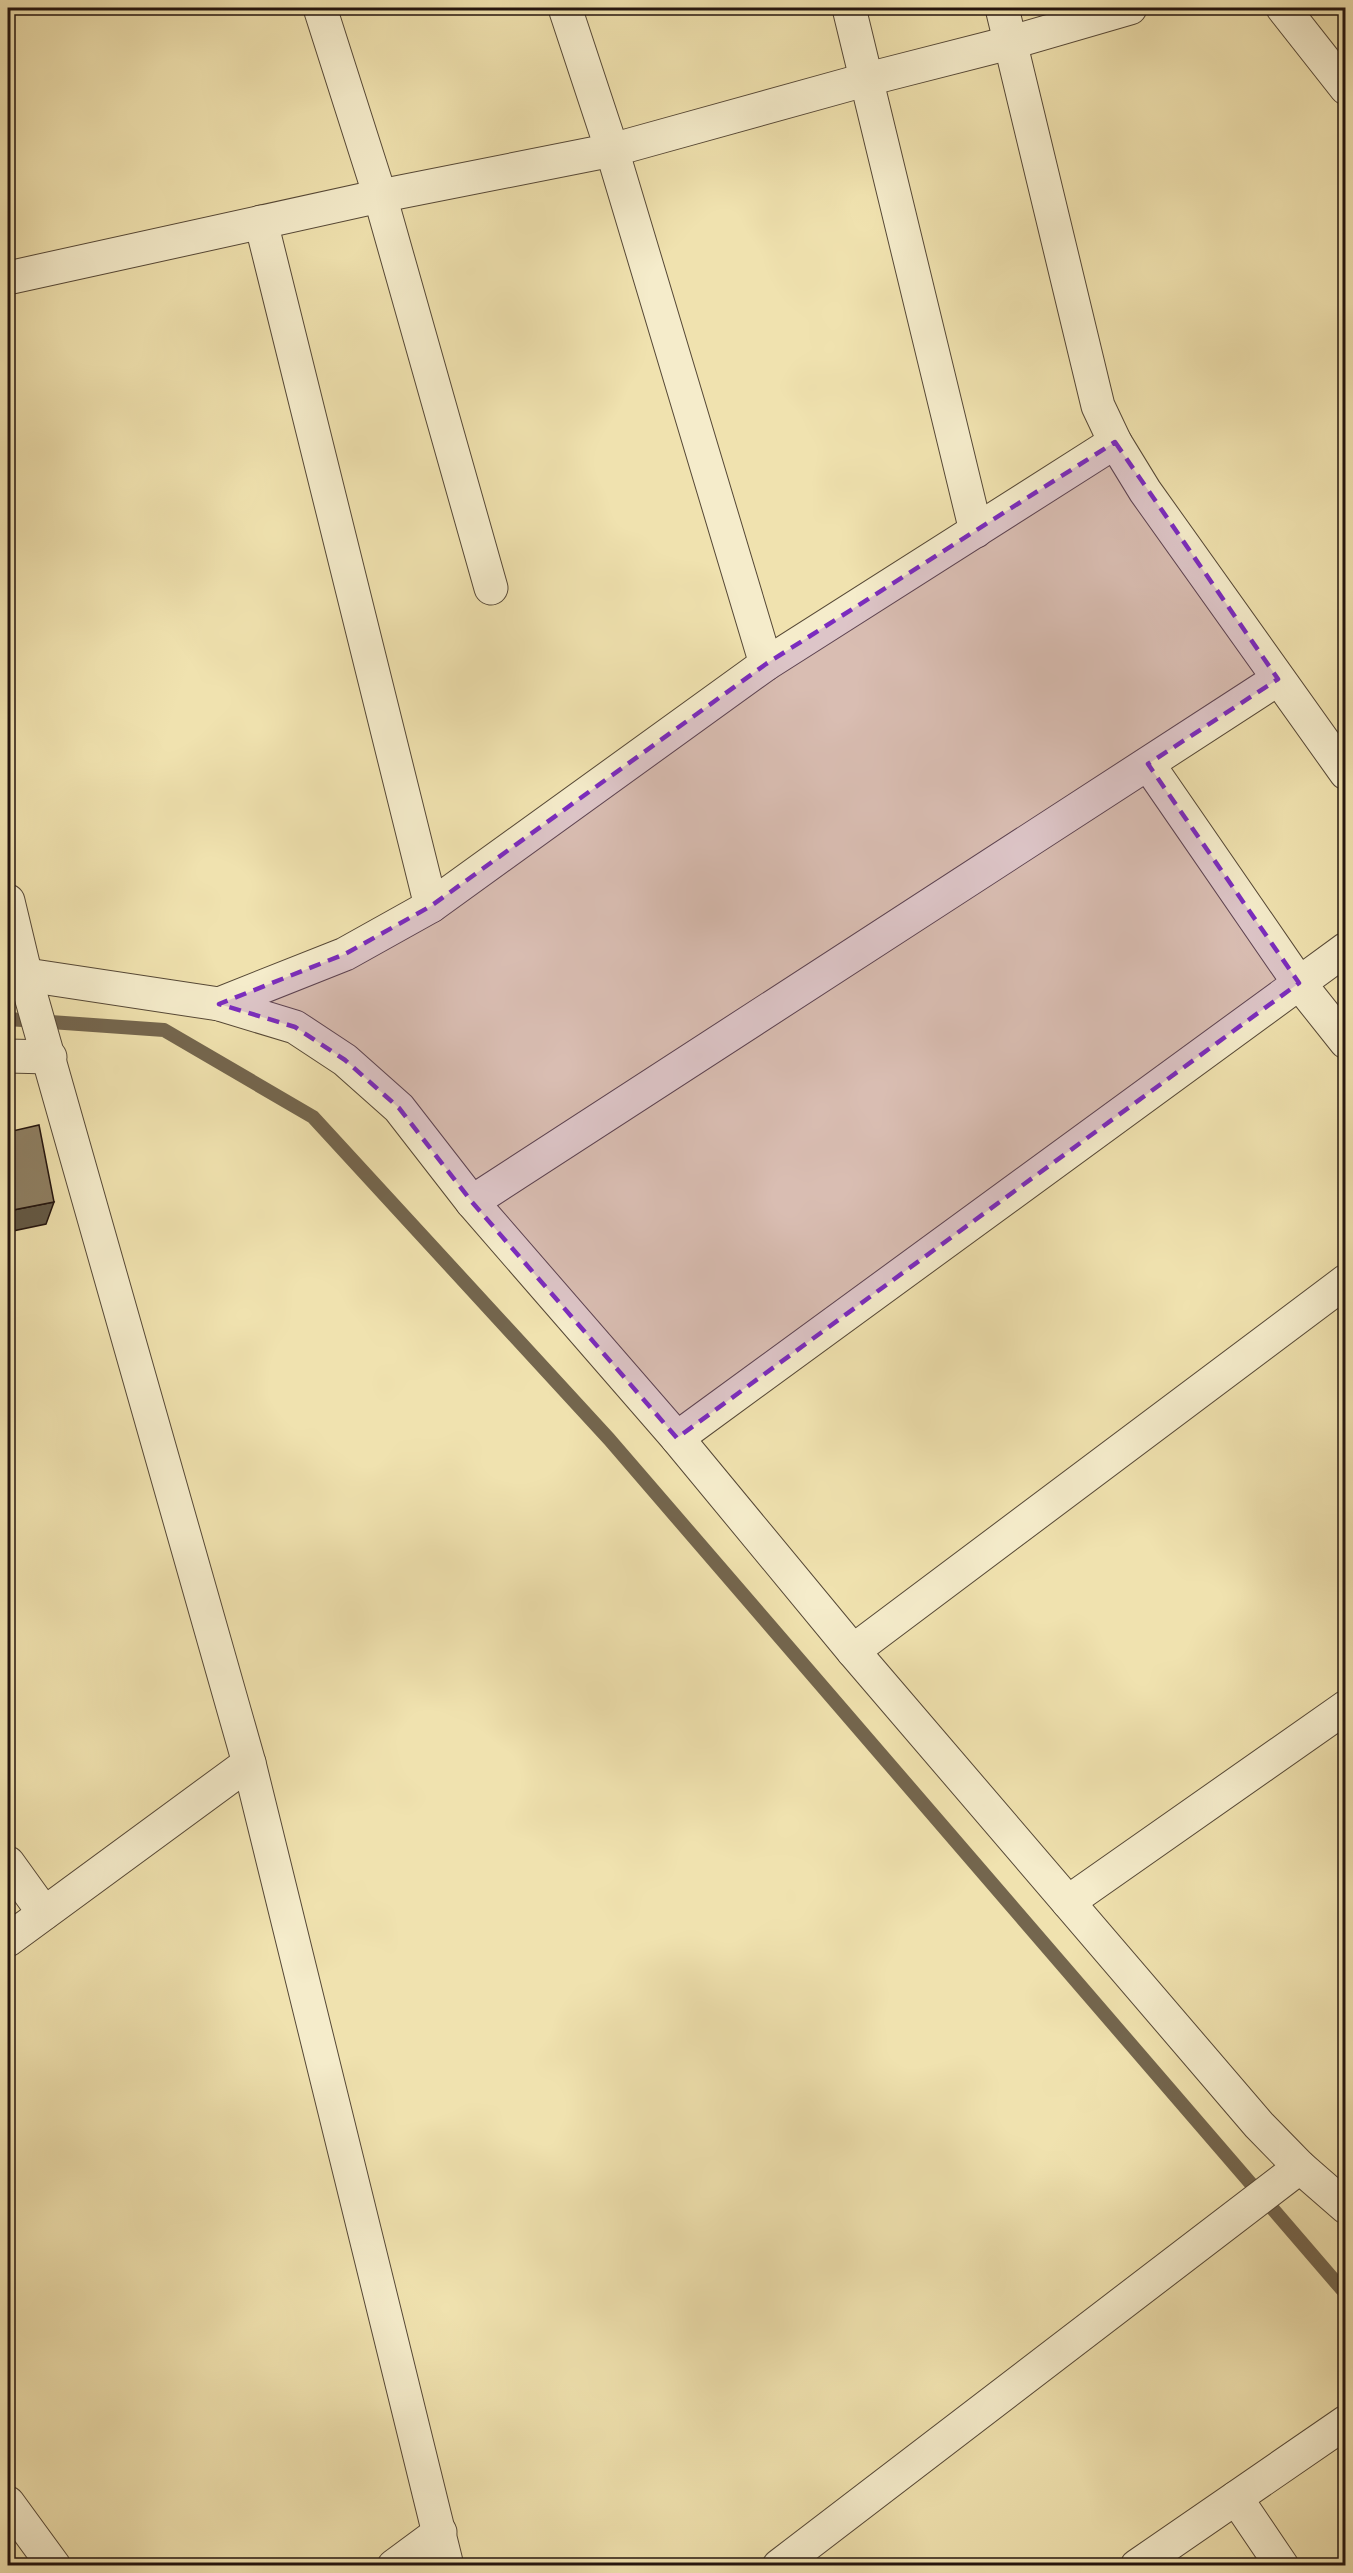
<svg xmlns="http://www.w3.org/2000/svg" width="1353" height="2573" font-family="Cardo,serif">
<style>
.lines{fill:none;stroke-linecap:round;stroke-linejoin:round}
.stream{stroke:#74664e;stroke-width:14}
.minor-casing{stroke:#564836;stroke-width:35}
.tertiary-casing{stroke:#564836;stroke-width:35}
.minor{stroke:#f5eccb;stroke-width:33}
.tertiary{stroke:#f5eccb;stroke-width:33}
.shaded-wall{fill:#635945;stroke:#23140e;stroke-width:1.5}
.building{fill:#8e7f62;stroke:#23140e;stroke-width:1.5}
.marked{fill:#7b2cbf;fill-opacity:0.2;stroke:#7b2cbf;stroke-width:4.5;stroke-dasharray:12 8;stroke-linejoin:round}
</style>
<rect width="100%" height="100%" fill="#f0e2af"/>
<filter id="stains"><feTurbulence type="fractalNoise" baseFrequency=".00333" numOctaves="4"/><feColorMatrix values="0 0 0 0 .2 0 0 0 0 .09 0 0 0 0 .02 0 0 0 .5 -.17"/></filter>
<radialGradient id="worn" r=".72"><stop offset=".6" stop-color="#630" stop-opacity="0"/><stop offset="1" stop-color="#630" stop-opacity=".3"/></radialGradient>
<g class="lines">
<!-- stream -->
<path class="stream" d="M8 1019 164 1030 313 1117 609 1439 1346 2294"/>
<defs>
<g id="minor">
<path d="M320 8 380 196 491 588"/>
<path d="M565 8 612 150 766 664"/>
<path d="M849 8 976 531"/>
<path d="M1002 8 1098 406 1115 442 1145 491 1346 773"/>
<path d="M1283 8 1346 88"/>
<path d="M261 222 431 906"/>
<path d="M8 278 380 196 612 150 868 79 1009 43 1130 8"/>
<path d="M1148 764 1299 983 1346 1042"/>
<path d="M219 1004 345 954 431 906 766 664 1115 442"/>
<path d="M8 1056 50 1057"/>
<path d="M472 1202 1278 679"/>
<path d="M677 1438 1346 949"/>
<path d="M853 1651 1346 1281"/>
<path d="M8 1863 44 1913"/>
<path d="M1068 1902 1346 1707"/>
<path d="M8 1940 249 1763"/>
<path d="M1236 2498 1282 2566"/>
<path d="M8 2503 54 2566"/>
<path d="M394 2566 440 2532"/>
<path d="M779 2566 1300 2167"/>
<path d="M1137 2566 1346 2422"/>
</g>
<g id="tertiary">
<path d="M8 901 30 993 249 1763 447 2566"/>
<path d="M27 975 219 1004 295 1027 345 1060 399 1108 472 1202 677 1438 853 1651 1259 2125 1300 2167 1346 2207"/>
</g>
</defs>
<!-- minor casing -->
<use href="#minor" class="minor-casing"/>
<!-- tertiary casing -->
<use href="#tertiary" class="tertiary-casing"/>
<!-- minor -->
<use href="#minor" class="minor"/>
<!-- tertiary -->
<use href="#tertiary" class="tertiary"/>
</g>
<!-- shaded-wall -->
<path class="shaded-wall" d="M54 1202 46 1224 8 1232V1211Z"/>
<!-- building -->
<path class="building" d="M39 1125 54 1202 8 1211V1132Z"/>
<!-- marked area -->
<path class="marked" d="M1115 442 1278 679 1148 764 1299 983 677 1438 472 1202 399 1108 345 1060 295 1027 219 1004 345 954 431 906 766 664Z"/>
<!-- margin -->
<rect width="1353" height="2573" fill="none" stroke="#f0e2af" stroke-width="30"/>
<rect x="9" y="9" width="1335" height="2555" fill="none" stroke="#23140e" stroke-width="3"/>
<rect x="15" y="15" width="1323" height="2543" fill="none" stroke="#23140e" stroke-width="1.5"/>
<rect width="100%" height="100%" filter="url(#stains)"/>
<rect width="100%" height="100%" fill="url(#worn)"/>
</svg>
